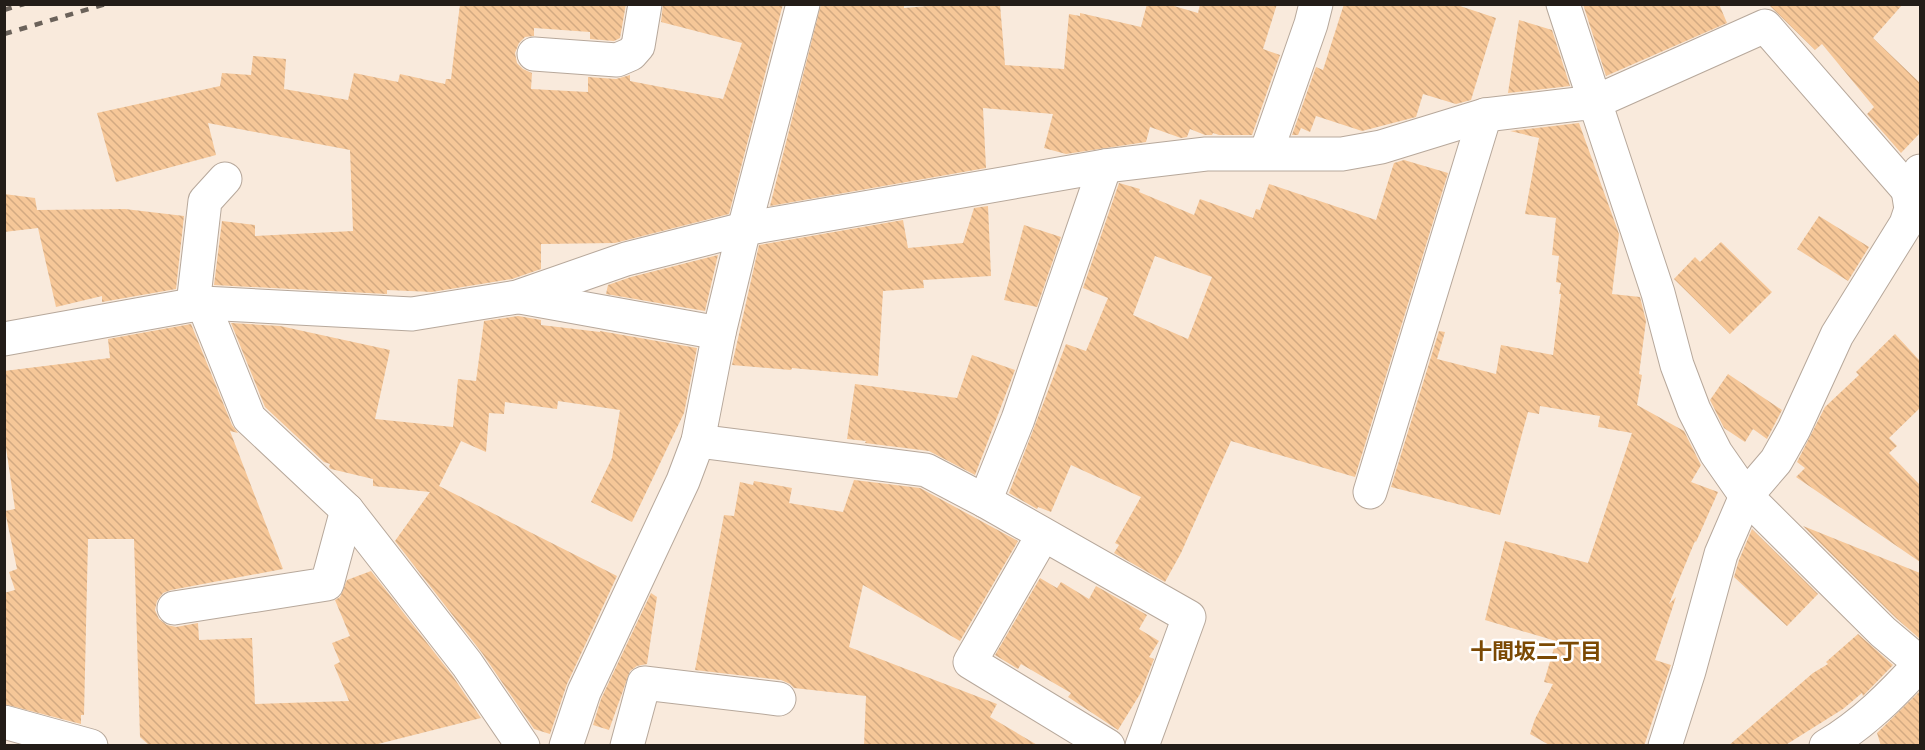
<svg xmlns="http://www.w3.org/2000/svg" width="1925" height="750" font-family="'PT Sans','Noto Sans JP',sans-serif">
<style>
.building{fill:url(#building-back-hatch);fill-rule:evenodd}
.lines{fill:none;stroke-linecap:round;stroke-linejoin:round}
.minor-casing{stroke:#b7a89b;stroke-width:35}
.minor{stroke:#fff;stroke-width:33}
.rail{stroke:#6b625a;stroke-width:4.5;stroke-dasharray:8 8;stroke-linecap:butt}
.labels{text-anchor:middle;dominant-baseline:central;stroke-width:5;stroke-linejoin:round;paint-order:stroke}
.neighbourhood-label{font-size:22px;font-weight:bold;fill:#7b4903;stroke:#fff}
</style>
<defs>
<pattern id="building-back-hatch" width="6" height="6" patternUnits="userSpaceOnUse" patternTransform="scale(1.5)"><rect width="6" height="6" fill="#f6c798"/><path d="M-1 5l2 2M0 0l6 6M5-1l2 2" fill="none" stroke="#d3aa82"/></pattern>
</defs>
<rect width="100%" height="100%" fill="#f9eadc"/>
<!-- building -->
<g class="building">
<path d="M460 4H626L620 38 614 41 590 39V32L534 28V36L525 37 519 43 515 53 517 63 523 69 532 73 531 89 588 92V77L616 79 630 75V81L723 99 742 43 661 22 663 4H783L729 214 615 243 541 244V269L512 279 432 292 387 290V294L214 285 222 221 255 225V236L353 231 350 150 208 123 216 155 116 182 97 113 220 86 222 73 251 75 253 56 286 59 284 89 348 100 354 73 398 82 400 74 445 84 446 79H451Z"/>
<path d="M821 4H904V8L951 4H1000L1005 65 1064 69 1069 14 1080 16V13L1141 27 1147 4H1167L1198 13 1200 4H1277L1263 49 1280 55 1252 135H1219L1213 133 1212 135H1205L1190 129 1187 137 1181 138 1150 127 1146 142 1066 154 1044 148 1053 114 983 108 986 168 770 206Z"/>
<path d="M1344 4H1454L1496 18 1471 100 1456 104 1423 94 1416 117 1362 131 1316 116 1310 132 1301 128 1298 135H1292L1316 67 1323 70Z"/>
<path d="M1583 4H1719L1727 23 1606 76Z"/>
<path d="M1768 4H1903L1873 38 1920 83V133L1901 153 1867 114 1874 107 1822 44 1815 50Z"/>
<path d="M1519 20 1552 30 1570 86 1508 93Z"/>
<path d="M1579 123 1619 234 1612 294 1640 297 1646 321 1639 374 1642 375 1637 405 1684 431 1701 465 1691 482 1718 492 1696 542 1695 541 1669 604 1676 597 1655 660 1671 665 1644 746H1551L1530 734 1535 719 1553 684 1544 682 1556 641 1485 620 1505 541 1588 563 1632 433 1598 427 1600 416 1540 406 1539 414 1528 412 1500 515 1391 487 1439 331 1445 332 1437 359 1496 374 1501 345 1553 355 1561 294H1559L1561 283 1556 282 1559 256 1552 255 1556 218 1525 214 1539 138 1510 131Z"/>
<path d="M1404 160 1448 173 1355 477 1231 441 1181 553 1165 582 1114 553 1119 545 1115 543 1141 497 1071 465 1051 512 1038 507 1037 509 1009 493 1066 344 1086 351 1108 298 1083 288 1119 183 1140 189 1139 192 1194 215 1200 199 1253 218 1256 209 1260 210 1269 184 1376 220 1394 163ZM1155 256 1212 277 1188 339 1133 315Z"/>
<path d="M4 194 35 198 37 210 125 209 184 216 176 289 102 302V296L56 307 38 228 4 232Z"/>
<path d="M988 206 991 276 923 280 924 288 883 291 878 376 792 368 791 370 732 365 759 245 903 220 908 248 963 243 974 208Z"/>
<path d="M1819 216 1869 247 1848 281 1797 249Z"/>
<path d="M1024 225 1061 237 1037 307 1004 300Z"/>
<path d="M1721 242 1772 292 1730 334 1674 279 1695 257 1700 262Z"/>
<path d="M718 255 705 311 606 294 608 285 631 277Z"/>
<path d="M518 316 541 320V325L600 332V331L697 348 684 413 632 522 591 502 612 458 620 410 558 401 557 409 505 402 504 414 489 413 486 452 461 441 439 486 617 576 567 684 550 734 534 729 482 653 395 541 430 492 373 486V479L331 469 329 467 330 464 324 462 265 407 231 323 280 326 390 350 375 419 453 427 458 379 476 381 484 321Z"/>
<path d="M191 324 232 425 238 433 230 431 283 569 171 590 163 593 157 601 155 610 159 619 167 625 176 627 198 623 199 640 252 638 255 704 349 701 334 665 340 662 332 643 350 636 335 600 340 597 347 580 371 571 452 675 481 718 370 746H150L140 737 134 539H88L84 715H81V724L4 704V593L15 590 9 572 17 569 5 511 15 509 4 434V371L110 358 108 339Z"/>
<path d="M1895 334 1920 361V408L1889 438 1897 446 1889 453 1920 485V562L1796 477 1805 468 1797 462 1825 407 1859 375 1856 372Z"/>
<path d="M972 355 1015 370 975 475 929 451 865 443 866 441 847 439 855 384 957 398Z"/>
<path d="M1728 374 1782 410 1767 439 1753 429 1745 442 1724 428 1710 400Z"/>
<path d="M854 480 920 488 1018 541 960 641 863 585 849 647 997 704 990 717 1039 746H864L866 696 794 688 790 684 781 680 695 670 724 515 734 516 740 482 753 485 754 481 792 488 789 503 843 512Z"/>
<path d="M1803 526 1920 573V639L1896 618Z"/>
<path d="M1752 529 1818 594 1787 626 1734 577 1739 560Z"/>
<path d="M1040 578 1057 588 1061 582 1089 599 1096 586 1147 615 1139 629 1159 641 1149 657 1154 659 1140 694 1118 730 1068 697 1071 693 1021 664 1018 669 995 655Z"/>
<path d="M651 593 657 597 647 664 637 666 630 671 609 730 593 725 601 699Z"/>
<path d="M1858 634 1893 665 1863 696 1862 693 1843 709 1784 746H1728L1813 673 1828 664 1826 662Z"/>
<path d="M1920 691V746H1881L1877 733Z"/>
</g>
<g class="lines">
<defs>
<g id="minor">
<path d="M1563 4 1595 102 1765 26 1908 190"/>
<path d="M534 54 617 60 631 54 638 46 645 4"/>
<path d="M1266 153 1311 24 1316 4"/>
<path d="M520 297 719 333"/>
<path d="M203 303 249 418 347 510 467 664 523 746"/>
<path d="M193 305 205 201 225 179"/>
<path d="M4 339 203 303 412 314 517 297 626 259 744 229 1105 166 1206 154H1342L1381 147 1485 115 1595 102 1658 293 1677 365 1694 410 1716 453 1746 496 1883 632 1920 663"/>
<path d="M698 441 926 470 985 501 1189 617 1142 746"/>
<path d="M1370 492 1485 115"/>
<path d="M985 501 1018 419 1105 166"/>
<path d="M1043 535 970 662 1108 746"/>
<path d="M174 608 327 584 347 510"/>
<path d="M4 722 91 746"/>
<path d="M566 746 584 692 683 481 698 441 719 333 744 229 803 4"/>
<path d="M627 746 644 683 779 699"/>
<path d="M1665 746 1689 671 1721 554 1746 496 1776 461 1794 429 1837 335 1906 224 1911 209 1908 190 1920 171"/>
<path d="M1826 746C1863 724 1892 695 1920 664"/>
</g>
</defs>
<!-- minor casing -->
<use href="#minor" class="minor-casing"/>
<!-- minor -->
<use href="#minor" class="minor"/>
<!-- rail -->
<g class="rail">
<path d="M4 10 24 4"/>
<path d="M4 34 106 4"/>
</g>
</g>
<g class="labels">
<!-- neighbourhood labels -->
<g class="neighbourhood-label">
<text x="1536" y="651">十間坂二丁目</text>
</g>
</g>
<!-- border -->
<rect width="1925" height="750" fill="none" stroke="#231d18" stroke-width="12"/>
</svg>
